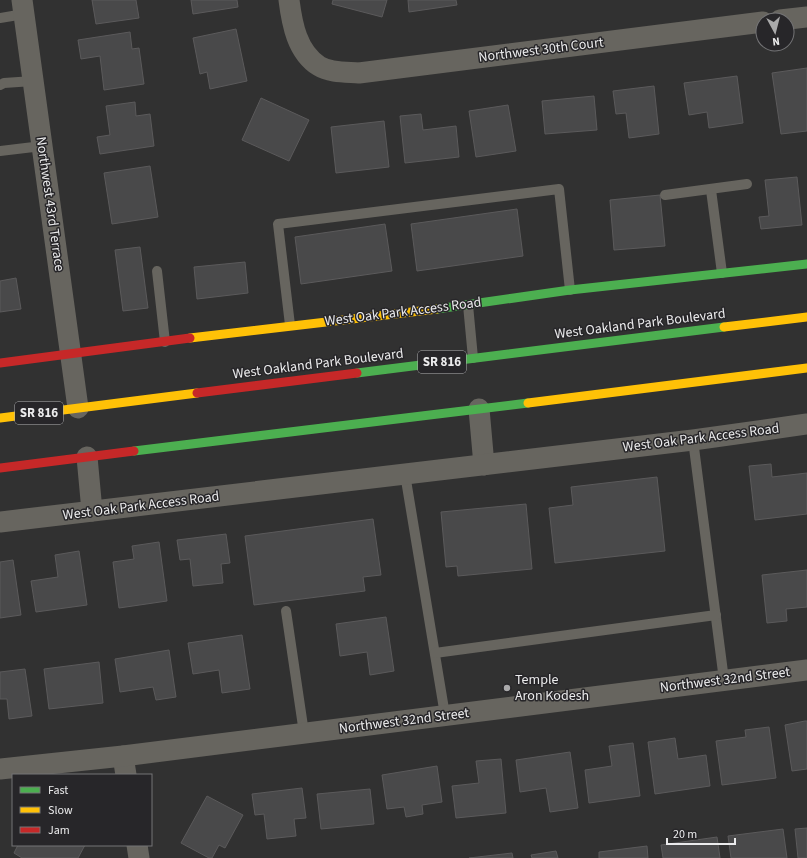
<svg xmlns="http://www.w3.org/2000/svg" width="807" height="858" font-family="'Source Sans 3',sans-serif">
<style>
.building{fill:#49494a;stroke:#5b5a5b}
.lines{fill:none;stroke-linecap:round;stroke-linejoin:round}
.lane{stroke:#67655f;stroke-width:10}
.street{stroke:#67655f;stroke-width:21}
.fast{stroke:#4caf50;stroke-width:9}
.slow{stroke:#ffc107;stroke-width:9}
.jam{stroke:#c62828;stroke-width:9}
.poi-dot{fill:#aaaaab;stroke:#272629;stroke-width:1.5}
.labels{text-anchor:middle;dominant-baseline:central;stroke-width:3;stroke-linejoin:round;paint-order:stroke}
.shield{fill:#272629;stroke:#b0b0b2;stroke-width:1}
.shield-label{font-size:13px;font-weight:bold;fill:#ebebec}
.street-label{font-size:14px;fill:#ebebec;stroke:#272629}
.poi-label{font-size:14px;fill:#ebebec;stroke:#272629;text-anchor:start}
</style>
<rect width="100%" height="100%" fill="#313131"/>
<!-- building -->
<g class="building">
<path d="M92 0H136L139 18 96 24Z"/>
<path d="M191 0H237L238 7 193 14Z"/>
<path d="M333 0H387L382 17 332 4Z"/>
<path d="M408 0H456L457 5 409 12Z"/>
<path d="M236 29 247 81 210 89 207 72 200 74 193 38Z"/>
<path d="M130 32 132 49 139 48 144 84 104 90 100 56 81 59 78 40Z"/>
<path d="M807 68V131L781 134 772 73Z"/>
<path d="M737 76 743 123 709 128 707 112 689 115 684 83Z"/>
<path d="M654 86 659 134 629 138 626 113 616 114 613 91Z"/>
<path d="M594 96 597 130 545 134 542 101Z"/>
<path d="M261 98 309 120 289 161 242 140Z"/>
<path d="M135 102 136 116 150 114 154 146 100 154 97 137 110 135 106 106Z"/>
<path d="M508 105 516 151 476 157 469 111Z"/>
<path d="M421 114 423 130 456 126 459 157 405 163 400 116Z"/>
<path d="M384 121 389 167 336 173 331 127Z"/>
<path d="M150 166 158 217 112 224 104 173Z"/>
<path d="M797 177 802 225 761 229 759 217 769 216 765 180Z"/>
<path d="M660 195 665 246 614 250 610 200Z"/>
<path d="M517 209 523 256 417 271 411 224Z"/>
<path d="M385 224 392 271 301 284 295 237Z"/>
<path d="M140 247 148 308 123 311 115 250Z"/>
<path d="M245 262 248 293 197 299 194 267Z"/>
<path d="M16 278 21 309 0 312V281Z"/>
<path d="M771 464 772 477 807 473V514L755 520 749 466Z"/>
<path d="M657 477 665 551 555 563 549 508 573 505 571 487Z"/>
<path d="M526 504 532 569 458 576 457 566 446 567 441 512Z"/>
<path d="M373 519 381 575 363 577 365 591 254 605 245 536Z"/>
<path d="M226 534 230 563 221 564 223 583 193 586 190 559 180 560 177 540Z"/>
<path d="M159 542 167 601 119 608 113 562 134 559 132 546Z"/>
<path d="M79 551 87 605 36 612 31 581 58 577 55 555Z"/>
<path d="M13 560 21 615 0 618V562Z"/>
<path d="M807 570V607L786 609 787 621 767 623 762 575Z"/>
<path d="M386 617 394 671 370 675 367 652 340 656 336 624Z"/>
<path d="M242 635 250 689 222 693 219 670 193 674 188 643Z"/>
<path d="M169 650 176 697 156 700 153 687 120 692 115 659Z"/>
<path d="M99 662 103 703 49 709 44 669Z"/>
<path d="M25 669 32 716 9 719 7 699H0V672Z"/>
<path d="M805 721H807V769L792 771 785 725Z"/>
<path d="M769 727 776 778 722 785 716 741 746 737 745 730Z"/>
<path d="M675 738 678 759 706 755 710 786 655 794 648 742Z"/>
<path d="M633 743 640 796 589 803 585 770 612 766 609 746Z"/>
<path d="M570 752 578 808 550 812 546 788 520 792 516 760Z"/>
<path d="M501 759 506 813 456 818 452 786 479 783 476 761Z"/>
<path d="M437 766 442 802 422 805 423 814 406 817 404 807 387 809 382 775Z"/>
<path d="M302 788 306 818 294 819 296 836 267 839 264 814 255 815 252 794Z"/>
<path d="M370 789 374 824 321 829 317 794Z"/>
<path d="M207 796 243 815 225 848 219 845 212 858H209L181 843Z"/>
<path d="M807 828V858H798L795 829Z"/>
<path d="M783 829 787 858H731L728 836Z"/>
<path d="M717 837 720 858H663L661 845Z"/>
<path d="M18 845H85L78 858H22L14 853Z"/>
<path d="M647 846 648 858H599V852Z"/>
<path d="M556 851 558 858H532L531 855Z"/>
<path d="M512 853 513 858H469Z"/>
</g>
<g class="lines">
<!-- lane -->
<g class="lane">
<path d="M0 18 24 14"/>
<path d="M0 85 4 83 33 81"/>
<path d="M0 151 42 146"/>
<path d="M711 190 722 273"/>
<path d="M665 195 747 184"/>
<path d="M157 271 165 342"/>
<path d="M468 305 473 358"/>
<path d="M290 325 278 224 559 189 570 290"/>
<path d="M693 440 724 680"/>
<path d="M405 474 445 715"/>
<path d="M286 611 304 733"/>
<path d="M435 653 716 615"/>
</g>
<!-- street -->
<g class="street">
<path d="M22 0 78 408"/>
<path d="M289 0C292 24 297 52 319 66 330 73 347 72 359 73L763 22"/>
<path d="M780 20 807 17"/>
<path d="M479 409 484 465"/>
<path d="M87 457 92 511"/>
<path d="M0 522 693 440 807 424"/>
<path d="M123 756 126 775"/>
<path d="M0 769 123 756 807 670"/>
<path d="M137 845 139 858"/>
</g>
<!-- fast -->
<g class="fast">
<path d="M437 309 570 290 807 264"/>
<path d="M357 373 724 327"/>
<path d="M134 451 528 403"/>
</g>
<!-- slow -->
<g class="slow">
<path d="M724 327 807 317"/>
<path d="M190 338 437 309"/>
<path d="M528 403 807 368"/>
<path d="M0 418 197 393"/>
</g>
<!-- jam -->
<g class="jam">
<path d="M0 363 190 338"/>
<path d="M197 393 357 373"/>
<path d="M0 468 134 451"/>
</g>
</g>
<!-- markers -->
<circle class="poi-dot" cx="507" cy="688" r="4"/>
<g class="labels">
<!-- shield labels -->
<g class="shield">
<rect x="418" y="351" width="48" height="22" rx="3"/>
<rect x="15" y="402" width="48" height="22" rx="3"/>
</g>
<g class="shield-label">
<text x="442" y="362">SR 816</text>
<text x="39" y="413">SR 816</text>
</g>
<!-- street labels -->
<g class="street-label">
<text transform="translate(541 50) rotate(-7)">Northwest 30th Court</text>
<text transform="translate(50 204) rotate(82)">Northwest 43rd Terrace</text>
<text transform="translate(403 312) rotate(-7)">West Oak Park Access Road</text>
<text transform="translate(640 324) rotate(-7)">West Oakland Park Boulevard</text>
<text transform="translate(318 364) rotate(-7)">West Oakland Park Boulevard</text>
<text transform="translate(701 438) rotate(-7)">West Oak Park Access Road</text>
<text transform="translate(141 506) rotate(-7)">West Oak Park Access Road</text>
<text transform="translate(725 680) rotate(-7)">Northwest 32nd Street</text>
<text transform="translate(404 721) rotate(-7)">Northwest 32nd Street</text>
</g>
<!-- poi labels -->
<g class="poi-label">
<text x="515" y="680">Temple<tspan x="515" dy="16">Aron Kodesh</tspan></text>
</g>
</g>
<!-- legend -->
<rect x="12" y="774" width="140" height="72" fill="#272629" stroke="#757577"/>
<rect x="20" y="787" width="20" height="6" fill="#4caf50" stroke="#757577"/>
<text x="48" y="794" font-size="12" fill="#ebebec">Fast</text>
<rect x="20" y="807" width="20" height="6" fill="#ffc107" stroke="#757577"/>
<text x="48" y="814" font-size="12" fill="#ebebec">Slow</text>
<rect x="20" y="827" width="20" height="6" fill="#c62828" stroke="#757577"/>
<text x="48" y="834" font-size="12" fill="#ebebec">Jam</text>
<!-- north arrow -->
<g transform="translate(775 32) rotate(173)"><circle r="19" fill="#272629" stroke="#757577"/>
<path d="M0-3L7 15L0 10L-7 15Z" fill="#aaaaab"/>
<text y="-6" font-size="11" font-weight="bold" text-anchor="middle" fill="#ebebec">N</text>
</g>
<!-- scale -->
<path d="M667 838v6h68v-6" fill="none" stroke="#ebebec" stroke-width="2"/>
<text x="673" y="838" font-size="12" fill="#ebebec" stroke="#272629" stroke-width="3" paint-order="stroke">20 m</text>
</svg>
